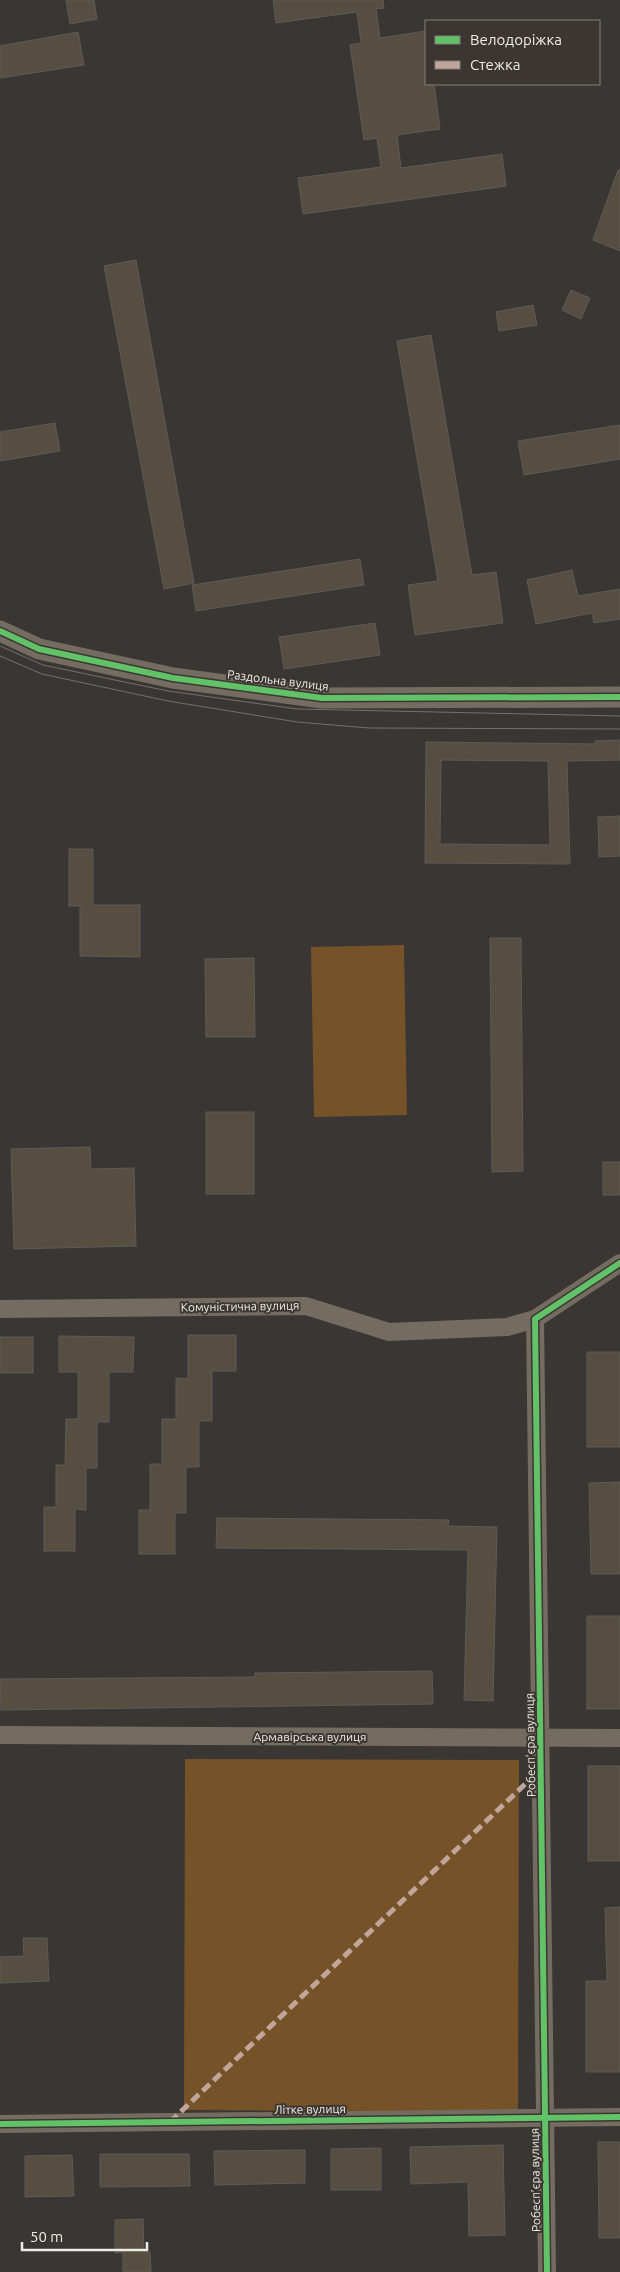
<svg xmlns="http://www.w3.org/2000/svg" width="620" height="2272" font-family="Ubuntu,sans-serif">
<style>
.green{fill:#765229}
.building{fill:#574e41;stroke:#5d5b58;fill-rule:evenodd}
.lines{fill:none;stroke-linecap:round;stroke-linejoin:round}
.minor{stroke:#756c61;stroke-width:18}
.tertiary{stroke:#756c61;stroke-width:21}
.tram{stroke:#76716a;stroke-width:1}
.quiet{stroke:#c0a59a;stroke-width:5;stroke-dasharray:10 5;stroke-linecap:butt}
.cycleway-casing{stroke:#3b3631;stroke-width:9}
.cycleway{stroke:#61c268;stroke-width:6}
.labels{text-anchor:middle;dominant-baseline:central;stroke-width:4;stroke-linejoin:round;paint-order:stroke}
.street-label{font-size:12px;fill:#efece8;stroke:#3b3631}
</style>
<rect width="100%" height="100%" fill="#393633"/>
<!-- green -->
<g class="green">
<path d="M404 945 407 1115 314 1117 311 947Z"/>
<path d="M185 1759 519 1760 518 2112 184 2110Z"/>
</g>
<!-- building -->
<g class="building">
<path d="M66 0H94L97 19 70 24Z"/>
<path d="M273 0H383L384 8 376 9 380 38 426 31V84H434L440 129 397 135 401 168 502 154 506 186 303 214 298 178 381 167 377 138 364 140 350 45 361 43 357 12 276 23Z"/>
<path d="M78 32 84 65 0 78V46Z"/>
<path d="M618 170H620V251L593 240Z"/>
<path d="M136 260 194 583 164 589 104 266Z"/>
<path d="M571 290 590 298 581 319 562 310Z"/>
<path d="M533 305 537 325 499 331 496 312Z"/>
<path d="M431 335 472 575 496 572 503 623 415 635 408 585 438 581 397 341Z"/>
<path d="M55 423 60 451 0 461V432Z"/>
<path d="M620 425V459L524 475 518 441Z"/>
<path d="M360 559 364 585 196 611 192 585Z"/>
<path d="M572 570 578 596 620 589V619L594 623 592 613 536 624 527 580Z"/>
<path d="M375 623 380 655 284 669 279 637Z"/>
<path d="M620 740V760L567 761 570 864 425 863 426 742 595 744V741ZM441 760 548 761 550 845 440 844Z"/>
<path d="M620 816V856L599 857 598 817Z"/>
<path d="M69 849H93V905H140V957L80 956V906H69Z"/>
<path d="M490 938H521L523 1171 492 1172Z"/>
<path d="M254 958 255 1037H206L205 959Z"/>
<rect x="206" y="1112" width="48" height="82"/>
<path d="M90 1147 91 1169 134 1168 136 1246 14 1249 11 1149Z"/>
<rect x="603" y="1162" width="17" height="33"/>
<path d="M188 1335H236V1371H212V1421H199V1467H186V1513H175V1554H139V1510H150V1464H162V1419H176V1378L188 1379Z"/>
<path d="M59 1336 134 1337 133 1372H109V1422H97V1468H86V1510L75 1509V1551H44V1507H56V1465H65L66 1419H78V1372H59Z"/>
<rect x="0" y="1337" width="33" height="36"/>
<rect x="587" y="1352" width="33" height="95"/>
<path d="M620 1482V1574H591L589 1483Z"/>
<path d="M217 1518 449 1520 448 1526 497 1527 493 1701 464 1700 468 1550 216 1548Z"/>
<rect x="587" y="1616" width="33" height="93"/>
<path d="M432 1671 433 1704 1 1710 0 1679 255 1677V1673Z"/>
<rect x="588" y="1766" width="32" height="95"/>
<path d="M620 1907V2072H586V1981H607L605 1908Z"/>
<path d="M23 1938H47L49 1981 0 1983V1957L24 1956Z"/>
<path d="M598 2142H620V2238H599Z"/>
<path d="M503 2145 505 2235 469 2236 468 2182 411 2184 410 2147Z"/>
<path d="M381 2148V2190H331V2149Z"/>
<path d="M305 2150V2183L215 2185 214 2151Z"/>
<path d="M100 2154H189L190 2186 100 2187Z"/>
<path d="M72 2155 74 2196 25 2197V2156Z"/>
<path d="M143 2219 144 2252H150L151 2272H123V2252L115 2253V2220Z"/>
</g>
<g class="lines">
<!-- minor -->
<g class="minor">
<path d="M0 1309 306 1306 389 1332 507 1327 535 1319"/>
<path d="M0 1735 620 1738"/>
<path d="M0 2124 620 2117"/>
<path d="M547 2272 535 1319 620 1263"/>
</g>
<!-- tertiary -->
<path class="tertiary" d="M0 631 39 649 173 678 322 698 620 697"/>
<!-- tram -->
<g class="tram">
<path d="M0 646 43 665 168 691 297 709 620 716"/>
<path d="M0 656 42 674 168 701 297 722 369 728 620 729"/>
</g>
<!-- quiet -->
<path class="quiet" d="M170 2122 541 1769"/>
<defs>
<g id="cycleway">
<path d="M0 631 39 649 173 678 322 698 620 697"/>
<path d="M0 2124 620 2117"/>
<path d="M547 2272 535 1319 620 1263"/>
</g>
</defs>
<!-- cycleway casing -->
<use href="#cycleway" class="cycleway-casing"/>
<!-- cycleway -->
<use href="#cycleway" class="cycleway"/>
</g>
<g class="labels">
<!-- street labels -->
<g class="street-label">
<text transform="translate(278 680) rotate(7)">Раздольна вулиця</text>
<text transform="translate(240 1306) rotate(-1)">Комуністична вулиця</text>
<text x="310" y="1736">Армавірська вулиця</text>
<text transform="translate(530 1745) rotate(-91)">Робесп’єра вулиця</text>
<text transform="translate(310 2109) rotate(-1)">Літке вулиця</text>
<text transform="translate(535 2180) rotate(-91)">Робесп’єра вулиця</text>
</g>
</g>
<!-- legend -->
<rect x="425" y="20" width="175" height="65" fill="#3b3631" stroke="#837f7a"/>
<rect x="435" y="36" width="25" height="8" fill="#61c268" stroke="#837f7a"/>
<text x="470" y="45" font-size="15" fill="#efece8">Велодоріжка</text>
<rect x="435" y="61" width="25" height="8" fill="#c0a59a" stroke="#837f7a"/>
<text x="470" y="70" font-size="15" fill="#efece8">Стежка</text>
<!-- scale -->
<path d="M22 2242v8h125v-8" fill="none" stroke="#efece8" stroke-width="2.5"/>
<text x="30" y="2242" font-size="15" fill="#efece8" stroke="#3b3631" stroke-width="4" paint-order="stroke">50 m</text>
</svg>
